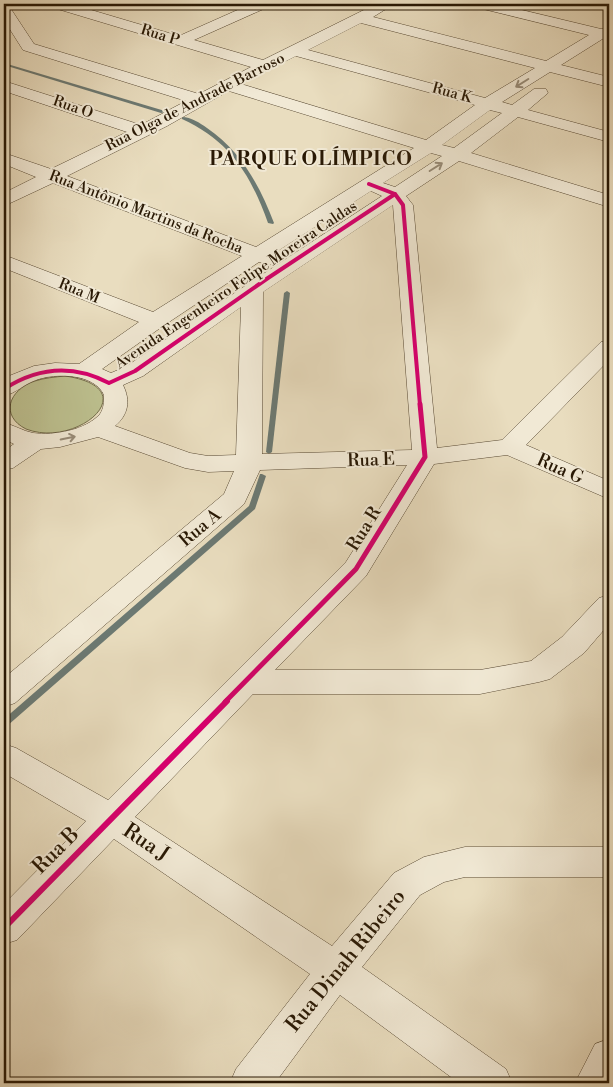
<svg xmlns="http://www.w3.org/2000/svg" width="613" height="1087" font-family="'Libre Bodoni',serif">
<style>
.green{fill:#bcbf8e;stroke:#726c49}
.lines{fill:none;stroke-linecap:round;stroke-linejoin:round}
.stream{fill:#6c7972;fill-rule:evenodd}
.minor-casing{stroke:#584933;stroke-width:1}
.minor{fill:#f1e9d5;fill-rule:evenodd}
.cycleway-far2-casing{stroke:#f1e9d5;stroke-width:6}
.cycleway-far1-casing{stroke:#f1e9d5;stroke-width:8}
.cycleway-casing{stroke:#f1e9d5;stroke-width:9}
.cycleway-far2{stroke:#d6006c;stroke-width:4}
.cycleway-far1{stroke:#d6006c;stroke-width:5}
.cycleway{stroke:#d6006c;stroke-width:6}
.oneway{stroke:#978b77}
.labels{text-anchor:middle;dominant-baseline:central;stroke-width:4;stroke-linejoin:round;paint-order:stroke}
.far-street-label{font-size:15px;fill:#281804;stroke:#f1e9d5}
.street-label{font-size:18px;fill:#281804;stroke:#f1e9d5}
.far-district-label{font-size:19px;font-weight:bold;letter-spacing:1px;fill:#281804;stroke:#f1e9d5}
.near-street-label{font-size:21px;fill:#281804;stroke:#f1e9d5}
</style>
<rect width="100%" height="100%" fill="#e9ddbf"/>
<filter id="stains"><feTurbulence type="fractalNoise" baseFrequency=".004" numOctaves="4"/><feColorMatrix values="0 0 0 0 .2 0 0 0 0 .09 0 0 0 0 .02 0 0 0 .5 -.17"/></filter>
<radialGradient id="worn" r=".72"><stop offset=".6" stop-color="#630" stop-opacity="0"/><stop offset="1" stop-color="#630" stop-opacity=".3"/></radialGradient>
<!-- green -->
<path class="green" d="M65 376C148 388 77 449 26 429 0 416 8 390 35 381 44 378 55 377 65 376Z"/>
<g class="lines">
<!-- stream -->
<g class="stream">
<path d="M4 63 165 111V112L161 113 4 65Z"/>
<path d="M182 117C191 117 200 123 207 128 241 151 260 186 274 223L273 224 268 223C251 175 230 141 182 119Z"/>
<path d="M287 291 290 293 272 452 269 454 266 452 284 293Z"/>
<path d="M260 474H262L266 476 255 509 7 726 4 727V719L249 506Z"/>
</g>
<defs>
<g id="minor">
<path d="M49 4H71L179 36 251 4H270L268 7 194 40 263 60 376 4H394L373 17 546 61 589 35 475 7 473 4H497L601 29 609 28V39L604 38 561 65 609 77V87L550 72 502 102 512 105 534 89H546L548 93 528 110 609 132V142L518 117 471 153 609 195V207L459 161 406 196 413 205 437 448 502 440 601 342 609 340V360L526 445 609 481V499L507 455 434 464 366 576 275 670H480L531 661 562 637 599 598 609 595V624L584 653 550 679 539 682 480 694H253L135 817 332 946 394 873 424 857 465 847H609V877H465L444 882 420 895 362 967 506 1069 512 1083H459L340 995 275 1083H230L236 1069 310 974 114 839 17 940 4 944V904L86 821 4 773V744L16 748 108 800 346 562 407 465 260 470 244 504 15 703 4 707V678L224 494 234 471 208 472 185 468 98 437 60 447 41 449 13 468 4 470V451L14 444 4 439V423C14 425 23 431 33 433 54 436 86 430 100 414 104 408 104 402 104 395 94 373 55 373 36 380 24 384 16 393 4 396V378L34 366 55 363 79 364 139 322 4 268V255L153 312 242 256 53 183 4 206V193L36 177 4 164V153L51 169 127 132 4 91V81L141 125 186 101 23 50 4 20V5L9 6 34 44 199 94 251 67 51 7ZM361 23 535 68 485 98 308 50ZM296 56 475 105 426 140 241 84ZM229 91 414 148 256 247 67 176 167 126ZM490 110 502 113 454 148 442 145ZM431 153 442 156 395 187 383 183ZM371 191 382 196C296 252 211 308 127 366L111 373 102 369 163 326 259 262 269 265 276 263 279 259 273 254ZM393 205 412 450 262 454 263 292ZM241 307 236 455 208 456 190 453 115 426C128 415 131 401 123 385L143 376Z"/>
<path d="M609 1039V1083H575L595 1044Z"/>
</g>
</defs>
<!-- minor casing -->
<use href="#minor" class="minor-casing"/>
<!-- minor -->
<use href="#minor" class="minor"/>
<defs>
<g id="cycleway-far2">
<path d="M369 184 395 194 403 205 420 405"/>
<path d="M4 389C38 367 73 364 109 383L135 371 268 278 395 194"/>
</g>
<path id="cycleway-far1" d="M225 702 356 569 425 457 420 404"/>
<path id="cycleway" d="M4 928 227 701"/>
</defs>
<!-- cycleway-far2 casing -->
<use href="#cycleway-far2" class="cycleway-far2-casing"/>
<!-- cycleway-far1 casing -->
<use href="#cycleway-far1" class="cycleway-far1-casing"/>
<!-- cycleway casing -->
<use href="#cycleway" class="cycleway-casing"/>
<!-- cycleway-far2 -->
<use href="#cycleway-far2" class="cycleway-far2"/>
<!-- cycleway-far1 -->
<use href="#cycleway-far1" class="cycleway-far1"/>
<!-- cycleway -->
<use href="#cycleway" class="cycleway"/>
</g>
<!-- one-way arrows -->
<defs><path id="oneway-shaft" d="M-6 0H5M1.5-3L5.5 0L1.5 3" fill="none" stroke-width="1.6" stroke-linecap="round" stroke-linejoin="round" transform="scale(1.25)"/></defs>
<g class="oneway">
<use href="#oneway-shaft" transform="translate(522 83) rotate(148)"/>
<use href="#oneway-shaft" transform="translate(436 167) rotate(-32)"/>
<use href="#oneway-shaft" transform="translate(68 438) rotate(-12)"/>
</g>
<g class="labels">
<!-- far-street labels -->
<g class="far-street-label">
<text transform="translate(160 35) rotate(17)">Rua P</text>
<text transform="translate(452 93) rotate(15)">Rua K</text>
<text transform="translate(195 102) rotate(-27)">Rua Olga de Andrade Barroso</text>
<text transform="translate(73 107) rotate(19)">Rua O</text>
<text transform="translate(146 212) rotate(21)">Rua Antônio Martins da Rocha</text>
<text transform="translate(236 285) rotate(-34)">Avenida Engenheiro Felipe Moreira Caldas</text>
<text transform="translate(79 291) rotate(22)">Rua M</text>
</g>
<!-- street labels -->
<g class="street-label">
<text transform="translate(371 460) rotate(-2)">Rua E</text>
<text transform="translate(560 469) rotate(24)">Rua G</text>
<text transform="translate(200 528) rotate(-40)">Rua A</text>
<text transform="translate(364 529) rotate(-58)">Rua R</text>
</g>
<!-- far-district labels -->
<g class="far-district-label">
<text x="311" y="159">PARQUE OLÍMPICO</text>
</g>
<!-- near-street labels -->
<g class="near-street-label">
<text transform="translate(146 843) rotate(34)">Rua J</text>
<text transform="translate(56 851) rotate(-45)">Rua B</text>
<text transform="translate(346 961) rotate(-51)">Rua Dinah Ribeiro</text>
</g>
</g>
<!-- margin -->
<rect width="613" height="1087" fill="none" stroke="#e9ddbf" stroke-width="20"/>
<rect x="5" y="5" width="603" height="1077" fill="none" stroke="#281804" stroke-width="2.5"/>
<rect x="10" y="10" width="593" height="1067" fill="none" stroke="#281804"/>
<rect width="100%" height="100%" filter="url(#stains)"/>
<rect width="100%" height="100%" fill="url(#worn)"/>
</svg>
